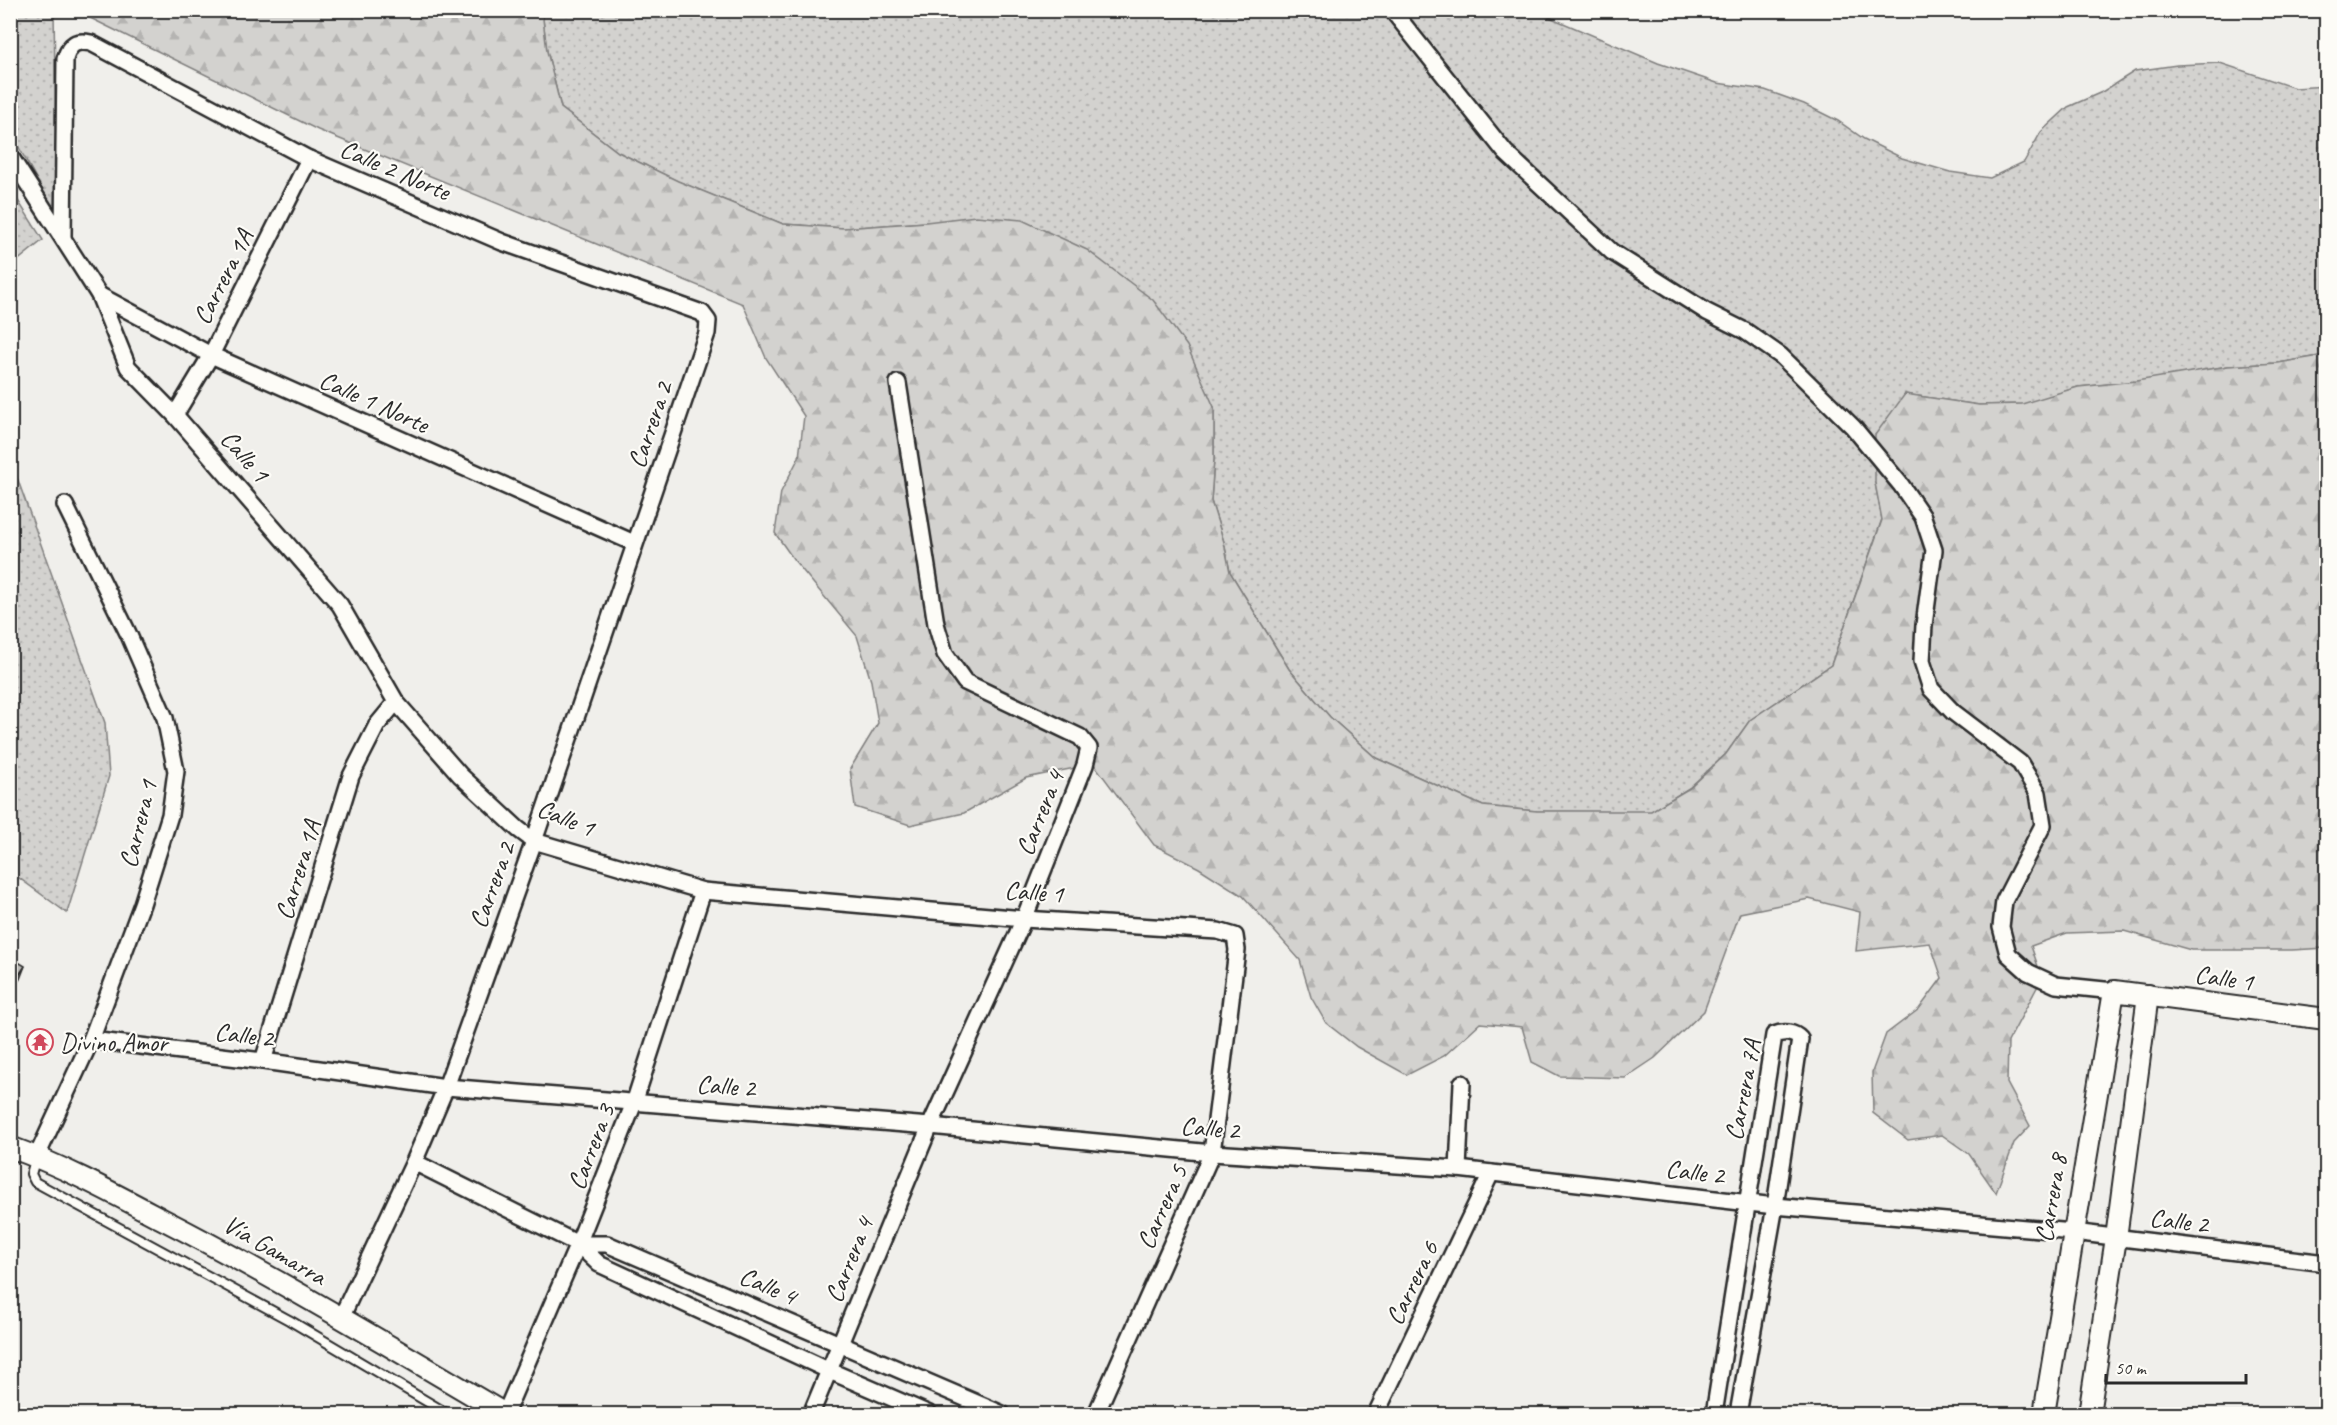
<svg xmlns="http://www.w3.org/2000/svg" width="2337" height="1425" font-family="Caveat,sans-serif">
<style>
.grass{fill:url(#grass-dots);stroke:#7f7e7d;stroke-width:1.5}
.forest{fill:url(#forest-firs);stroke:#7f7e7d;stroke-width:1.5}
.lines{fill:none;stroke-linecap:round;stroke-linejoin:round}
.service-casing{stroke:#2b2b2b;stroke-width:12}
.minor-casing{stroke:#2b2b2b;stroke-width:20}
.tertiary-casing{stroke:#2b2b2b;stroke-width:24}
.service{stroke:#fdfcf7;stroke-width:8}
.minor{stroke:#fdfcf7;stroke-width:15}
.tertiary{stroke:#fdfcf7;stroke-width:20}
.shaded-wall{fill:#848481;stroke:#2b2b2b;stroke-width:1.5}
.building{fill:#bdbcb8;stroke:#2b2b2b;stroke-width:1.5}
.labels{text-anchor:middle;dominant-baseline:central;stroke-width:4.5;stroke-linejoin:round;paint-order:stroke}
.street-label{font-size:26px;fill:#2b2b2b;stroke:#fdfcf7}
.poi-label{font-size:26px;fill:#2b2b2b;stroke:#fdfcf7;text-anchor:start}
</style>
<defs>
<pattern id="grass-dots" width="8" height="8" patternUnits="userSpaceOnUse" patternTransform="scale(1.5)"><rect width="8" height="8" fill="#d3d2cf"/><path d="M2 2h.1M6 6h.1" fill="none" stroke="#b5b4b2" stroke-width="1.8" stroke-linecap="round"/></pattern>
<pattern id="forest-firs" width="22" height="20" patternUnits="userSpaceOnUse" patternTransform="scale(1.5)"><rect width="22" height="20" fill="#d3d2cf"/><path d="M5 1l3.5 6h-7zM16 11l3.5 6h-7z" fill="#b5b4b2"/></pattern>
</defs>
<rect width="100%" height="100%" fill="#f0efeb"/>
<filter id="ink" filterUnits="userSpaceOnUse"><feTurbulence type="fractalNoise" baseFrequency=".0167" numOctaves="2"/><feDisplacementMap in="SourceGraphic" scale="12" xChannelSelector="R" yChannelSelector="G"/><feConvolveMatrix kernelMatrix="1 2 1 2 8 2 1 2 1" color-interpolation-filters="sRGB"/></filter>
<g filter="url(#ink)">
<!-- grass -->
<g class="grass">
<path d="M10 11H54L57 216 11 133Z"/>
<path d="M542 11H1535L1658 63 1717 83 1765 90 1804 104 1838 121 1864 139 1902 158 1950 172 1990 178 2024 162 2041 132 2068 107 2102 92 2135 71 2177 65 2220 63 2295 88 2326 86V355L2278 363 2228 366 2141 381 2078 387 2025 404 1979 405 1905 394 1875 483 1882 519 1831 665 1750 720 1726 754 1689 788 1650 812 1537 811 1483 806 1376 758 1330 717 1289 669 1230 572 1224 542 1211 501 1214 459V407L926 222 844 228 783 224 677 181 618 152 561 108 547 51Z"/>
<path d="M10 188 43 240 11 266H10Z"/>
<path d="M15 472 105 723 109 776 67 913 11 872 10 473Z"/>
</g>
<!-- forest -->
<path class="forest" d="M76 11H542L547 51 561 108 618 152 678 181 783 224 844 228 926 222 976 216 1022 220 1087 250 1153 300 1187 346 1214 407V459L1211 501 1224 542 1230 572 1289 669 1330 717 1376 758 1483 806 1537 811H1651L1690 788 1726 754 1750 720 1831 665 1882 520 1875 483V435L1905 394 1979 405 2022 404 2078 387 2136 381 2228 366 2278 363 2326 355V948L2292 950H2191L2124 931 2067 933 2031 946 2042 978 2008 1042 2007 1083 2030 1126 2014 1143 1996 1193 1969 1154 1942 1135 1908 1140 1873 1113 1872 1072 1886 1034 1919 1009 1942 978 1930 943 1856 951 1860 912 1809 899 1740 913 1704 1011 1655 1058 1625 1078 1559 1076 1532 1062 1522 1027 1480 1023 1444 1056 1407 1075 1357 1047 1326 1023 1311 997 1300 960 1243 896 1199 868 1154 845 1094 764 1026 778 964 813 910 825 855 807 850 769 878 723 871 681 857 636 794 560 775 533 781 492 799 457 804 416 766 358 743 304 318 130Z"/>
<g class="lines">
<defs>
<path id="service" d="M36 1157 31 1174 35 1182 289 1320 448 1414"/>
<g id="minor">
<path d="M1392 10 1505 152 1612 252 1707 312 1745 331 1781 356 1853 427 1901 485 1923 517 1934 550 1924 625 1922 661 1931 689 1953 712 2020 763 2038 793 2043 825 2004 901 2001 927 2008 954 2028 972 2056 985 2114 991"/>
<path d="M10 156 99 295 128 367 175 415 340 605 396 702 460 775 518 829 534 841 703 891 1024 919 1218 931 1235 936 1237 950 1212 1153 1096 1414"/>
<path d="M63 236 65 59C70 43 76 40 91 43L309 159 502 242 702 313 708 321 707 333 534 841 446 1087 414 1162 341 1318"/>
<path d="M99 295 211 355 634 543"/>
<path d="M175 415 211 355 309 159"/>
<path d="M91 1040 263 1061 446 1087 930 1126 1212 1153 1458 1169 1775 1206 2073 1232 2326 1263"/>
<path d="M263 1061 351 776 377 725 396 702"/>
<path d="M37 1156 91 1040 142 904 170 815 176 771 165 718 128 633 65 505"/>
<path d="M414 1162 578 1244 599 1264 830 1371 929 1414"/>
<path d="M1458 1169 1462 1083"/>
<path d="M578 1244H607L1002 1414"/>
<path d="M505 1414 578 1244 634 1103 703 891"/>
<path d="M811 1414 930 1126 1024 919 1085 765 1089 748 1080 737 965 682 945 654 936 624 898 383"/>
<path d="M1376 1414 1491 1173"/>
<path d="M1714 1414 1774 1035C1783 1031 1794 1032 1800 1039L1775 1206 1738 1414"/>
</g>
<g id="tertiary">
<path d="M10 1147C63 1166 113 1193 162 1219 279 1279 392 1348 505 1414"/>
<path d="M2044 1414 2114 991 2326 1019"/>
<path d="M2089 1414 2116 1238 2148 995"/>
</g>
</defs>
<!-- service casing -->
<use href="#service" class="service-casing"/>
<!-- minor casing -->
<use href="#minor" class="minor-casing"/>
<!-- tertiary casing -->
<use href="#tertiary" class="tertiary-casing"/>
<!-- service -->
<use href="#service" class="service"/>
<!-- minor -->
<use href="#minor" class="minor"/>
<!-- tertiary -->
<use href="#tertiary" class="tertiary"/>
</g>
<!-- shaded-wall -->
<path class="shaded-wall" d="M25 966 20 979 10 994V988Z"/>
<!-- building -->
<path class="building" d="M10 957 25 966 10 988Z"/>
</g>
<!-- icons -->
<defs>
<symbol id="temple-ring" viewBox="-11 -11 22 22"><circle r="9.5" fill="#fdfcf7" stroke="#d1495b" stroke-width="1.5"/><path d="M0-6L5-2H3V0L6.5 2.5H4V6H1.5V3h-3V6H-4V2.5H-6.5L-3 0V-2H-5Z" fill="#d1495b"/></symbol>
</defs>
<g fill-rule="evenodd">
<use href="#temple-ring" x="25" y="1027" width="30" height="30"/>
</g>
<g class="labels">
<!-- street labels -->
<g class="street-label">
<text transform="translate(395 170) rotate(23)">Calle 2 Norte</text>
<text transform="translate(223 277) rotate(-63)">Carrera 1A</text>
<text transform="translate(374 402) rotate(24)">Calle 1 Norte</text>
<text transform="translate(650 425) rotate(-71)">Carrera 2</text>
<text transform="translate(245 456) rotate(49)">Calle 1</text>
<text transform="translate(1040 813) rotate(-68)">Carrera 4</text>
<text transform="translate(566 818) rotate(22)">Calle 1</text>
<text transform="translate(138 824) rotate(-76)">Carrera 1</text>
<text transform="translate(298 870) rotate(-73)">Carrera 1A</text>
<text transform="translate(492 885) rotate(-70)">Carrera 2</text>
<text transform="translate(1034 892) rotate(4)">Calle 1</text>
<text transform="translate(2224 978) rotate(8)">Calle 1</text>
<text transform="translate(244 1035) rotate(7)">Calle 2</text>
<text transform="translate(726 1086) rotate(4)">Calle 2</text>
<text transform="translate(1743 1090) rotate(-79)">Carrera 7A</text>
<text transform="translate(1210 1128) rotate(5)">Calle 2</text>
<text transform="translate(591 1147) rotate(-69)">Carrera 3</text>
<text transform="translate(1695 1172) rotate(7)">Calle 2</text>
<text transform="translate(2051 1198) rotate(-80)">Carrera 8</text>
<text transform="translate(1162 1207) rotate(-66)">Carrera 5</text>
<text transform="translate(2179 1221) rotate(7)">Calle 2</text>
<text transform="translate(275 1250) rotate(30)">Vía Gamarra</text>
<text transform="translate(849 1260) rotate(-68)">Carrera 4</text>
<text transform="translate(1412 1283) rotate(-64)">Carrera 6</text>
<text transform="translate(768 1286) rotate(23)">Calle 4</text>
</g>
<!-- poi labels -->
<g class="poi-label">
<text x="60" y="1042">Divino Amor</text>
</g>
</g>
<!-- margin -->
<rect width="2337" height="1425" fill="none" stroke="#fdfcf7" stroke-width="36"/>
<rect x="18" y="18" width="2301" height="1389" fill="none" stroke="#2b2b2b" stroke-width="2" filter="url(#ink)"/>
<!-- scale -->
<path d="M2106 1374v9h140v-9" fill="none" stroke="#2b2b2b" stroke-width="3"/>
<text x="2115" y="1374" font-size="18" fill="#2b2b2b" stroke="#fdfcf7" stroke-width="4.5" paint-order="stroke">50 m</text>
</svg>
